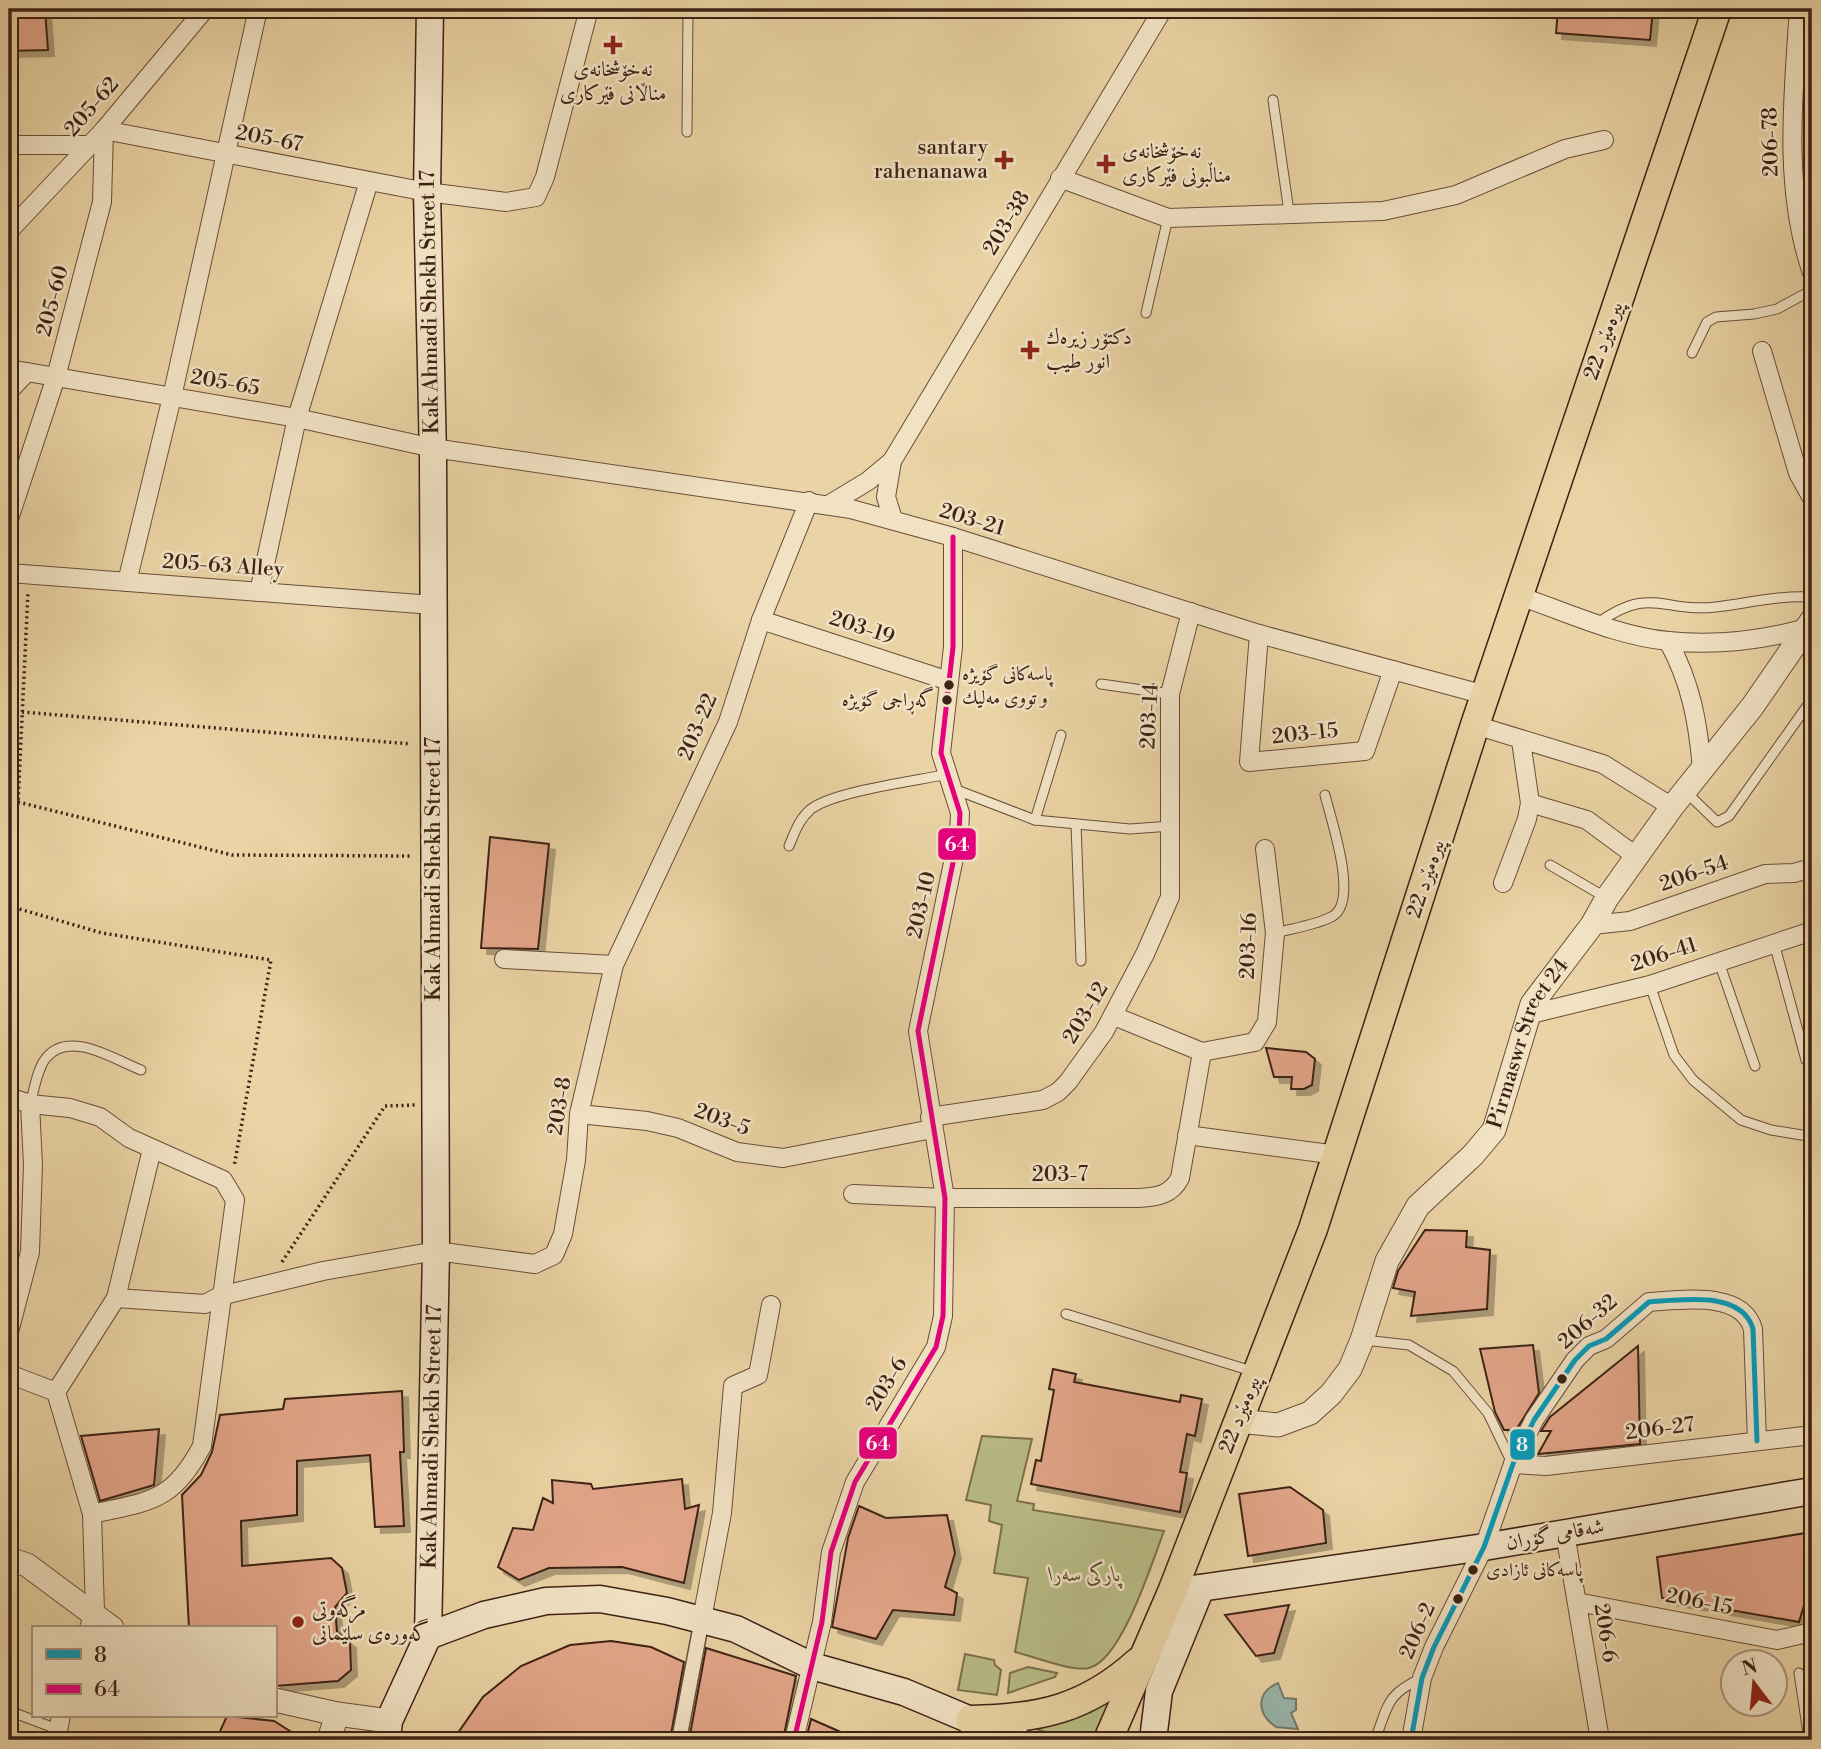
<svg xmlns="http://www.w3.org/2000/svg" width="1821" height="1749" font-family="'Libre Bodoni',Amiri,serif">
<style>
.green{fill:#b8bc85;stroke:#7b6f4d;stroke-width:2}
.water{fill:#98b7ab;stroke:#747b6f;stroke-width:2}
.building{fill:#e2a589;stroke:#3e2215;stroke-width:2;filter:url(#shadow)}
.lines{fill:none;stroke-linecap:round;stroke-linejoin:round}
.service-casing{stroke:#694e39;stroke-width:11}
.pedestrian-casing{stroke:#694e39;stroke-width:17}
.minor-casing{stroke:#694e39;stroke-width:20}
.tertiary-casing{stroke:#694e39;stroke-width:25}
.secondary-casing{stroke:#3e2215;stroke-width:29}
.primary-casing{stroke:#3e2215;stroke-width:31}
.path{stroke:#3e2215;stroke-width:3.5;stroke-dasharray:2 3.5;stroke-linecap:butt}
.service{stroke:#f1e2c4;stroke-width:9}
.pedestrian{stroke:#f1e2c4;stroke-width:14}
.minor{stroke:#f1e2c4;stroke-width:18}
.tertiary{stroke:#f1e2c4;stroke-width:23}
.secondary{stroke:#f1e2c4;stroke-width:26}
.primary{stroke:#ead3a4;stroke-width:28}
.bus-1-casing{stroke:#f1e2c4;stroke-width:10}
.bus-2-casing{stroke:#f1e2c4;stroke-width:10}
.bus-1{stroke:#069cbc;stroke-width:5}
.bus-2{stroke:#e5007d;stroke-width:5}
.poi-dot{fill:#8f2418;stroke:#f1e2c4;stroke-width:2.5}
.bus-dot{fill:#3e2215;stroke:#f1e2c4;stroke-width:2.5}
.labels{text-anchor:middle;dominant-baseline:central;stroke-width:5;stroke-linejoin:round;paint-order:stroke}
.bus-label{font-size:19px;fill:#3e2215;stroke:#f1e2c4;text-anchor:start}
.poi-label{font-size:21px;fill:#3e2215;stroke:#f1e2c4;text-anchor:start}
.street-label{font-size:21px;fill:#3e2215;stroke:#f1e2c4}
.park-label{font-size:21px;font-style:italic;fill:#5c4831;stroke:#f1e2c4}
.line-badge{stroke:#f1e2c4;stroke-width:2.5}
.badge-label{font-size:19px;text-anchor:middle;font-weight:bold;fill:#fff}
</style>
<defs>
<filter id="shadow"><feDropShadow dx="6" dy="6" stdDeviation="0" flood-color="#0004"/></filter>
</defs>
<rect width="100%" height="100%" fill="#ead3a4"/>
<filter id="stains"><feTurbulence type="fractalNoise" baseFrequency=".00286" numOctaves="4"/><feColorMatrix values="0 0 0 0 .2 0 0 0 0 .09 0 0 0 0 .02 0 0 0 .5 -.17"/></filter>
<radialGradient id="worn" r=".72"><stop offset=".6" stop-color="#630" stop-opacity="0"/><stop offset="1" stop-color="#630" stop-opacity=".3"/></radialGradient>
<!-- green -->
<g class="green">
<path d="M982 1436 1032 1439 1017 1501 1034 1504 1033 1510 1164 1531C1152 1562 1122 1660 1089 1668 1072 1672 1032 1656 1015 1652L1028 1578 994 1573 1002 1525 989 1521 991 1505 966 1500Z"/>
<path d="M965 1654 994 1660 995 1665 1001 1670 997 1695 958 1690Z"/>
<path d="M1028 1667 1057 1673 1055 1677 1008 1693 1010 1673Z"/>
<path d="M1106 1699 1118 1701 1100 1738 1074 1740 1032 1728 1091 1712Z"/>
</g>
<!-- water -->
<path class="water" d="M1278 1683 1284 1698 1296 1699V1710L1291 1713 1298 1729 1276 1727C1257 1714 1255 1693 1278 1683Z"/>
<!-- building -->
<g class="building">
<path d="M9 9H45L48 50 9 51Z"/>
<path d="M1558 9H1653L1650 40 1556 33Z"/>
<path d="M490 837 549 844 538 949 481 948Z"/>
<path d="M1266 1048 1306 1052 1315 1059 1312 1085 1304 1089H1291L1292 1077H1274Z"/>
<path d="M1425 1230 1467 1231 1466 1247 1490 1250 1487 1309 1411 1316 1415 1292 1393 1288 1398 1271Z"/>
<path d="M1533 1345 1539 1393 1516 1430H1504L1495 1412 1480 1349Z"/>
<path d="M1638 1346 1640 1444 1538 1454 1551 1431H1541L1550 1417Z"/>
<path d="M1053 1369 1076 1374 1074 1382 1180 1402 1181 1395 1202 1399 1195 1436 1187 1434 1180 1472 1187 1473 1180 1512 1031 1484 1036 1460 1041 1461 1054 1390 1049 1389Z"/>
<path d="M402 1391 404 1452H400L404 1526 375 1527 370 1455 297 1461V1515L241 1521 242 1566 331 1558 342 1568 347 1593 335 1607 337 1632 350 1642 351 1670 338 1681 275 1686V1628H189L182 1495 201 1475 212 1452 220 1415 283 1409 285 1399Z"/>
<path d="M159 1429 154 1485 100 1501 81 1436Z"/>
<path d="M682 1479 685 1509 699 1505 684 1583 622 1567 549 1568 519 1580 498 1567 513 1528 533 1530 543 1498 553 1503 552 1480 591 1484 593 1489Z"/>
<path d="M1290 1487 1323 1510 1326 1543 1248 1556 1239 1494Z"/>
<path d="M859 1506 886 1518 947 1515 955 1553 945 1587 957 1593 954 1615 893 1610 876 1639 832 1627 848 1538Z"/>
<path d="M1812 1532V1579L1799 1622 1662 1598 1657 1557Z"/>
<path d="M1289 1605 1274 1653 1256 1656 1225 1615Z"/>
<path d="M611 1641 651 1647 684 1662 670 1740H453L483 1697 521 1666 570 1645Z"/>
<path d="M706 1648 796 1676 783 1740H689Z"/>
<path d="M227 1716 274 1721 304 1740H216Z"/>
<path d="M811 1719 859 1740H806Z"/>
</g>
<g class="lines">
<defs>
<g id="service">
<path d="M1273 100 1289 212"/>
<path d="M687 132 688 9"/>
<path d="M1146 313 1168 218"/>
<path d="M1692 353 1707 322 1716 317 1754 314 1777 309 1812 290"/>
<path d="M1598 623C1651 585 1662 613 1716 607 1749 603 1779 595 1812 597"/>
<path d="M1101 684 1170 694"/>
<path d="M954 789 1035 820 1130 829 1171 826"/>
<path d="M1685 791 1717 822 1729 816 1812 699"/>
<path d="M1035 820 1061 735"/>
<path d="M1076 824 1081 961"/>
<path d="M789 846C795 832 799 819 811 809 835 791 916 781 948 774"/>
<path d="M1550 865 1605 897"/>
<path d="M1275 933C1294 928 1317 925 1333 916 1359 900 1331 820 1325 795"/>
<path d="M1774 943 1806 1060"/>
<path d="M1719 962 1755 1066"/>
<path d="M1650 985 1674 1055 1693 1080 1741 1120 1771 1130 1808 1136"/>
<path d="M30 1104C34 1091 37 1069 46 1058 69 1029 115 1060 141 1070"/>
<path d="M9 1269 20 1283"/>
<path d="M1066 1314 1255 1372"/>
<path d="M1364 1340 1409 1345 1453 1371 1488 1413 1512 1463"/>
<path d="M1799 1673 1809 1740"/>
<path d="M9 1711 57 1729"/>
<path d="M1375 1740C1388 1706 1386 1694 1422 1678"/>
</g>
<path id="pedestrian" d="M679 1740 702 1619"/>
<g id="minor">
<path d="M1799 9C1793 96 1783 189 1812 273"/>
<path d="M9 145H90"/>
<path d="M1060 178 1168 218 1383 211 1456 195 1565 149 1604 140"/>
<path d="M9 231 104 130 205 9"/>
<path d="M1762 351 1798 473 1812 498"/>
<path d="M9 369 297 418 433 448 851 509 953 537 1259 634 1485 695"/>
<path d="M9 391 27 372"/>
<path d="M830 504 868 481 892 461"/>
<path d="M9 519 56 377 102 202 104 130 427 192 506 202 536 197 545 177 589 9"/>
<path d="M893 519 886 497 892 461 1163 9"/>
<path d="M9 573 433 605"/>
<path d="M127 582 172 397 258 9"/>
<path d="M259 592 297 418 369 181"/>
<path d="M1519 596C1567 612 1617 636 1668 641 1715 646 1763 640 1807 628L1812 630"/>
<path d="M761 620 949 681"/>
<path d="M1259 634 1249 762 1365 751 1393 670"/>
<path d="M1668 641C1691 683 1698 722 1702 769"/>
<path d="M1475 725 1603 764 1672 807"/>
<path d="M1530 803 1587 820 1637 857"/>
<path d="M1503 883 1527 819 1530 803 1521 741"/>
<path d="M1592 925 1630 921 1765 874 1794 873 1812 868"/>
<path d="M504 959 614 965"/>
<path d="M1527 1015 1650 985 1812 931"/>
<path d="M1114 1016 1202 1052 1255 1042 1267 1022 1275 933 1265 849"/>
<path d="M9 1097 30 1104 70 1108 100 1117 129 1138 223 1180 235 1200 202 1446C172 1503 149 1501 92 1514"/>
<path d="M579 1114 647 1121 678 1128 737 1152 783 1158 932 1129"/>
<path d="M930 1117 1043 1100 1058 1092 1068 1082 1104 1032 1145 954 1170 897V694L1191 612"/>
<path d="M1187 1135 1337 1155"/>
<path d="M853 1194 945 1198H1139C1157 1197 1171 1195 1180 1178L1202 1052"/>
<path d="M116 1298 205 1304 220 1296 323 1271 436 1251 535 1264 554 1255 563 1234 576 1160 579 1114 614 965 728 722 761 620 809 501"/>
<path d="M9 1332 30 1252 33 1165 30 1104"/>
<path d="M9 1374 56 1392"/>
<path d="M1513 1464 1546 1466 1812 1435"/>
<path d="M1565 1533 1600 1740"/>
<path d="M1577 1602 1777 1640 1812 1632"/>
<path d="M702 1619 722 1513 733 1386 758 1375 771 1305"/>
<path d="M89 1628 95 1612 92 1514 56 1392 116 1298 152 1149"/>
<path d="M56 1740 61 1716"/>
<path d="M794 1740 822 1622 831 1552 855 1482 936 1347 943 1316 945 1198 918 1031 959 834 960 813 941 753 953 647V537"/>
<path d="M1411 1740 1422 1678 1434 1647 1484 1547 1513 1464 1534 1420 1575 1360 1589 1346 1606 1339 1649 1302C1681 1300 1742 1290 1753 1329L1757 1441"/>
</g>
<g id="tertiary">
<path id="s1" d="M1238 1421 1278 1425 1310 1413 1331 1394 1350 1369 1362 1340 1387 1261 1418 1206 1473 1155 1494 1130 1532 1004 1592 925 1607 898 1672 807 1752 707 1812 620"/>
<path d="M9 1559 27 1565 112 1628"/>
<path d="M275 1700 337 1714 389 1721"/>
<path d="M329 1740 337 1714"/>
</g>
<g id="secondary">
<path d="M1172 1592 1484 1547 1812 1491"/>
<path d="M428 1636 484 1615 546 1601 600 1599 667 1611 736 1629 812 1666 904 1692 1018 1740"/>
<path id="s2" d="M387 1740 389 1721 428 1636 436 1251 433 455 427 192 430 9"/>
<path d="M1153 1740 1159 1691 1201 1588"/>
</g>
<g id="primary">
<path d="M970 1720C1039 1719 1086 1709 1138 1662"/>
<path d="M1108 1740 1172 1592 1313 1229 1475 725 1717 9"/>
</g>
</defs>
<!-- service casing -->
<use href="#service" class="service-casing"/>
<!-- pedestrian casing -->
<use href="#pedestrian" class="pedestrian-casing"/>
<!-- minor casing -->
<use href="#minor" class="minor-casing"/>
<!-- tertiary casing -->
<use href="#tertiary" class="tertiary-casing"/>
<!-- secondary casing -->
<use href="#secondary" class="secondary-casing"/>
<!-- primary casing -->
<use href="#primary" class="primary-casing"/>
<!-- path -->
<g class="path">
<path d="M22 712 411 744"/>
<path d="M18 802 232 855 412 856"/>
<path d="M9 865 18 802 28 592"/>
<path d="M9 906 102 933 271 960 234 1167"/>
<path d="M282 1262 385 1106 415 1105"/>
</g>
<!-- service -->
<use href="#service" class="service"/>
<!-- pedestrian -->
<use href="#pedestrian" class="pedestrian"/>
<!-- minor -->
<use href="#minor" class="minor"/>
<!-- tertiary -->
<use href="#tertiary" class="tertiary"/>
<!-- secondary -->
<use href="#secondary" class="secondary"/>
<!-- primary -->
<use href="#primary" class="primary"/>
<defs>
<path id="bus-1" d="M1411 1740 1422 1678 1434 1647 1484 1547 1513 1464 1534 1420 1575 1360 1589 1346 1606 1339 1649 1302C1681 1300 1742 1290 1753 1329L1757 1441"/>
<path id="bus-2" d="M794 1740 822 1622 831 1552 855 1482 936 1347 943 1316 945 1198 918 1031 959 834 960 813 941 753 953 647V537"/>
</defs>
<!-- bus-1 casing -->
<use href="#bus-1" class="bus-1-casing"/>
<!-- bus-2 casing -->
<use href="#bus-2" class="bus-2-casing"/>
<!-- bus-1 -->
<use href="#bus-1" class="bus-1"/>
<!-- bus-2 -->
<use href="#bus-2" class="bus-2"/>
</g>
<!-- markers -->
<g class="poi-dot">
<path d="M609.5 34.5h7v7h7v7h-7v7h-7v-7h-7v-7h7z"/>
<path d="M1000.5 149.5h7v7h7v7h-7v7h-7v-7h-7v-7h7z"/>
<path d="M1102.5 153.5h7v7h7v7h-7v7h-7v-7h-7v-7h7z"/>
<path d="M1026.5 339.5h7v7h7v7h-7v7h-7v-7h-7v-7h7z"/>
<circle cx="298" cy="1622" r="7"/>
</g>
<g class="bus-dot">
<circle cx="949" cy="685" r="6"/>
<circle cx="947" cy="700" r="6"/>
<circle cx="1562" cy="1379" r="6"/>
<circle cx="1473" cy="1570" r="6"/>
<circle cx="1458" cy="1599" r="6"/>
</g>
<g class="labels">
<!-- bus labels -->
<g class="bus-label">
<text x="962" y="674">پاسەکانی گۆیژە<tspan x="962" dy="24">و تووی مەلیك</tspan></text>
<text x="934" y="700" text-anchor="end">گەڕاجی گۆیژە</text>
<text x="1486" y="1570">پاسەکانی ئازادی</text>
</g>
<!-- poi labels -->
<g class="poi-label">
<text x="613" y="70" text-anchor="middle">نەخۆشخانەی<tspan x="613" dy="24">مناڵانی فێركاری</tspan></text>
<text x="988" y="148" text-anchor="end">santary<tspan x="988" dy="24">rahenanawa</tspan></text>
<text x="1122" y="152">نەخۆشخانەی<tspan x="1122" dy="24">مناڵبونی فێرکاری</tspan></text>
<text x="1046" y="338">دکتۆر زیرەك<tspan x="1046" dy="24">انور طیب</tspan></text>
<text x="312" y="1610">مزگەوتی<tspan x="312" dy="24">گەورەی سلێمانی</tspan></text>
</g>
<!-- street labels -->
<g class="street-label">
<text transform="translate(92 107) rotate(-49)">205-62</text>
<text transform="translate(269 139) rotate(11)">205-67</text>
<text transform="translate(1771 142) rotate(-91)">206-78</text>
<text transform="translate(1007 223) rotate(-59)">203-38</text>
<text transform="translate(53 301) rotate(-75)">205-60</text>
<text transform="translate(430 302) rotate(-91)">Kak Ahmadi Shekh Street 17</text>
<text transform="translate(1604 341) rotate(-71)">22 پیرەمێرد</text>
<text transform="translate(225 383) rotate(10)">205-65</text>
<text transform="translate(972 520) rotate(17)">203-21</text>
<text transform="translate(223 566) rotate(4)">205-63 Alley</text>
<text transform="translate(862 628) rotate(18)">203-19</text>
<text transform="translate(1150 716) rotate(-87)">203-14</text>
<text transform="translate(698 727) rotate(-67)">203-22</text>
<text transform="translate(1305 734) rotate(-6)">203-15</text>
<text transform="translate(434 869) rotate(-90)">Kak Ahmadi Shekh Street 17</text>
<text transform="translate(1694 874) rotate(-19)">206-54</text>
<text transform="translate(1426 879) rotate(-72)">22 پیرەمێرد</text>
<text transform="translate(922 905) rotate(-77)">203-10</text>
<text transform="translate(1249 946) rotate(-88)">203-16</text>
<text transform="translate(1664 955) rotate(-18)">206-41</text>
<text transform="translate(1086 1013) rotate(-59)">203-12</text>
<text stroke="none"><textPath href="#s1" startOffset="513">Pirmaswr Street 24</textPath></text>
<text transform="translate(560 1106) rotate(-81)">203-8</text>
<text transform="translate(722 1120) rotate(20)">203-5</text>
<text x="1060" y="1175">203-7</text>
<text transform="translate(1588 1322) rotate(-41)">206-32</text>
<text transform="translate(887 1384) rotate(-58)">203-6</text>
<text transform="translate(1240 1415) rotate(-69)">22 پیرەمێرد</text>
<text transform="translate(1660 1429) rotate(-7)">206-27</text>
<text stroke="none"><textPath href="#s2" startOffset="312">Kak Ahmadi Shekh Street 17</textPath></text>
<text transform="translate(1555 1535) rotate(-10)">شەقامی گۆران</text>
<text transform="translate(1699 1602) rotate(11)">206-15</text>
<text transform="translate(1418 1631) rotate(-66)">206-2</text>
<text transform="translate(1605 1633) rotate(81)">206-6</text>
</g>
<!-- park labels -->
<g class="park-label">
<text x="1085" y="1575">پارکی سەرا</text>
</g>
</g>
<g class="line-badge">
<rect x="937" y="827" width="40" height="34" rx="7" fill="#e5007d"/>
<rect x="858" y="1426" width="40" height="34" rx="7" fill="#e5007d"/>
<rect x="1509" y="1428" width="27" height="33" rx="7" fill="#069cbc"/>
</g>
<g class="badge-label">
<text x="957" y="851">64</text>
<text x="878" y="1450">64</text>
<text x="1522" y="1451">8</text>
</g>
<!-- margin -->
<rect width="1821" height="1749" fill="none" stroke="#ead3a4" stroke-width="35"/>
<rect x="10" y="10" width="1800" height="1728" fill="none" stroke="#3e2215" stroke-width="3.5"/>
<rect x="18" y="18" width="1786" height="1714" fill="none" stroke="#3e2215" stroke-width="2"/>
<!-- legend -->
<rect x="32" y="1626" width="245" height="91" fill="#f1e2c4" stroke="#a9957e" stroke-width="2"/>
<rect x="46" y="1649" width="35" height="10" fill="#069cbc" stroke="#a9957e" stroke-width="2"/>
<text x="94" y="1662" font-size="21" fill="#3e2215">8</text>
<rect x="46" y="1684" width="35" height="10" fill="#e5007d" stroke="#a9957e" stroke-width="2"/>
<text x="94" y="1696" font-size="21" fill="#3e2215">64</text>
<!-- north arrow -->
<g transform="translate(1754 1683) rotate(344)"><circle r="33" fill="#f1e2c4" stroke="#a9957e" stroke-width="2"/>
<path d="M0-5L12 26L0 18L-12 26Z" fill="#8f2418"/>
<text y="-10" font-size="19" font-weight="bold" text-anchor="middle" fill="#3e2215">N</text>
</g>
<rect width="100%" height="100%" filter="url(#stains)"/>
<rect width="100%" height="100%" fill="url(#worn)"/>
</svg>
